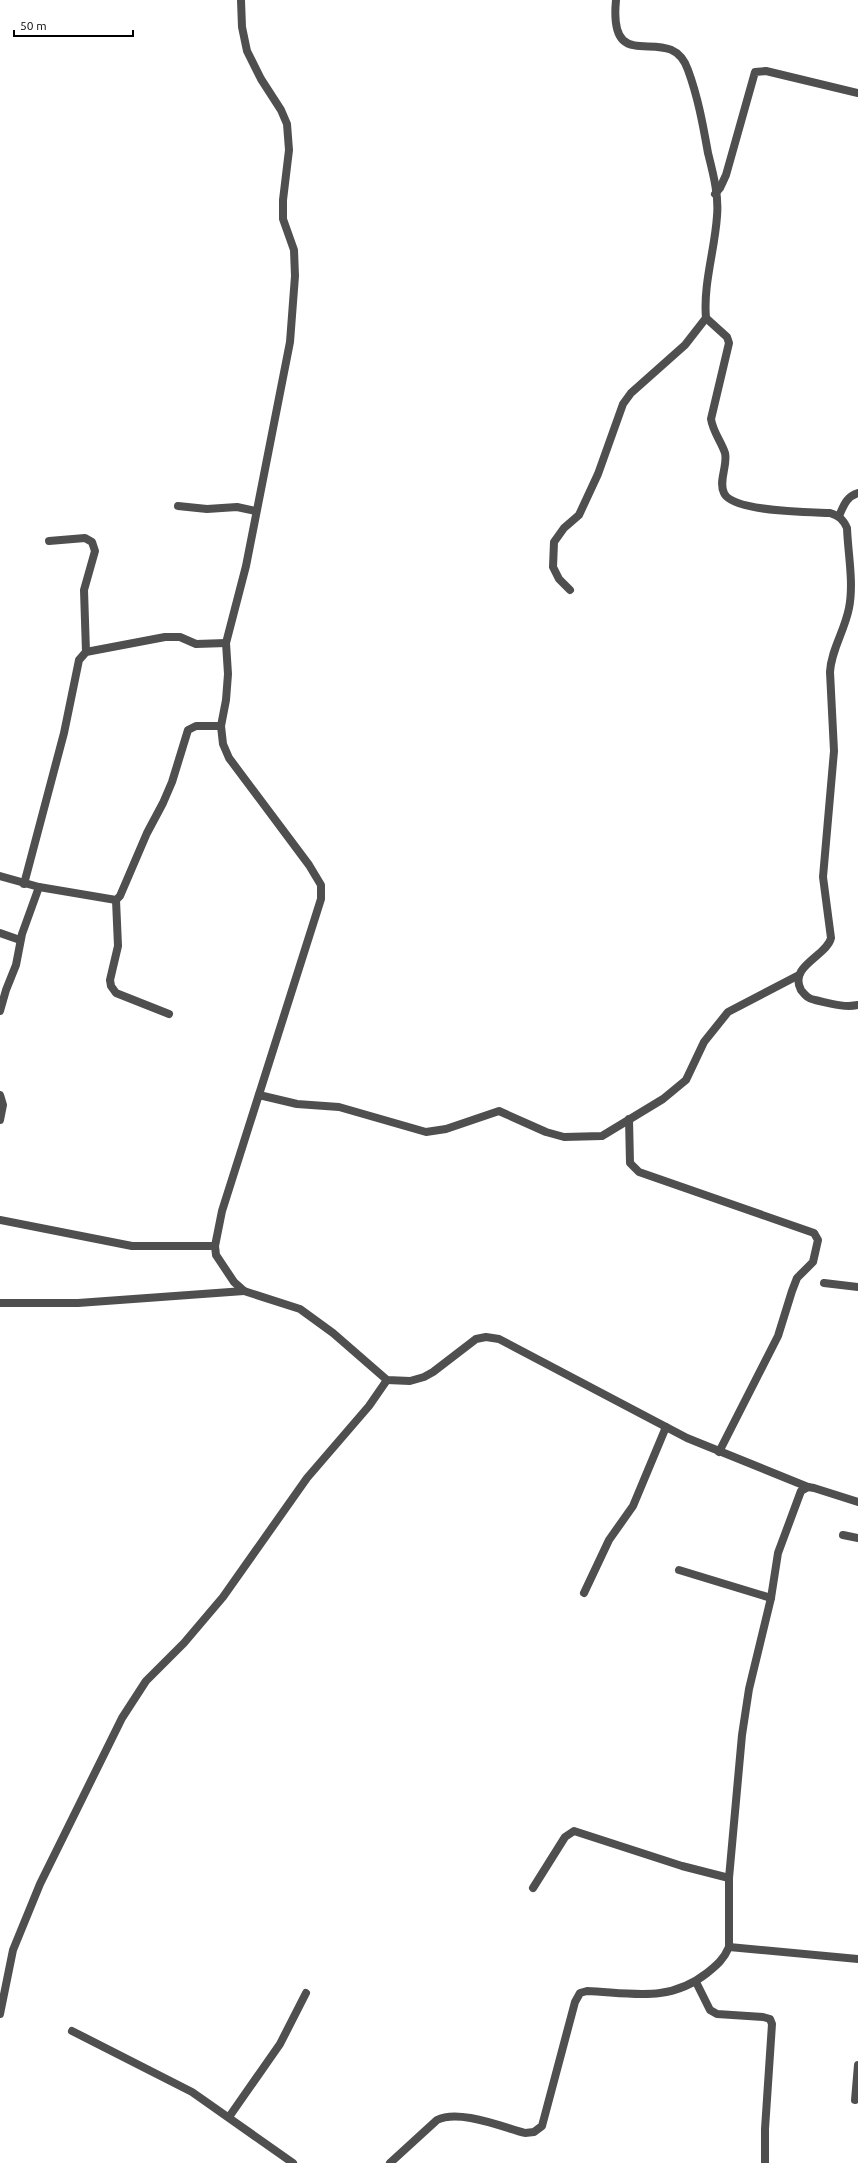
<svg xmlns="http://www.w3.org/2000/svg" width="858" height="2163" font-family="Ubuntu,sans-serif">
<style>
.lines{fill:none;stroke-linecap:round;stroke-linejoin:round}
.minor{stroke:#4f4f4f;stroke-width:8}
.tertiary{stroke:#4f4f4f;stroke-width:8}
</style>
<rect width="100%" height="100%" fill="#fff"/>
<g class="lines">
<!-- minor -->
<g class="minor">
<path d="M241 0 242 27 247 51 261 79 281 110 287 124 289 150 283 200V219L294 250 295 276 290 342 246 566 226 643 228 674 226 700 221 726 223 744 229 758 309 865 321 885V899L222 1211 215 1246 216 1255 234 1282 244 1291 300 1309 333 1333 387 1380 410 1381 424 1377 433 1372 476 1339 486 1337 499 1339 687 1438 808 1487"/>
<path d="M715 194 720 188 726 175 755 72 766 71 858 93"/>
<path d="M178 506 207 509 237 507 256 511"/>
<path d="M839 516C844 505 846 497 858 493"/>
<path d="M49 541 85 538 92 542 95 551 84 590 86 652"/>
<path d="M570 590 559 579 553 567 554 542 564 528 579 515 598 474 623 404 631 393 685 345 706 318"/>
<path d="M0 876 39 887 116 900 120 896 147 833 163 803 172 782 188 730 196 726H221"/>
<path d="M24 884 64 733 79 660 86 652 165 637H180L196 644 226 643"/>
<path d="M116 900 118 946 110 980 111 986 116 993 169 1014"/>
<path d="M0 933 20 940"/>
<path d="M0 1011 6 990 16 965 22 934 39 887"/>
<path d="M0 1095 3 1105 0 1120"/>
<path d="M259 1095 297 1104 339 1107 426 1132 446 1129 499 1111 546 1132 564 1137 602 1136 663 1099 686 1080 704 1042 728 1012 799 975"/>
<path d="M629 1119 630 1163 639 1172 814 1233 818 1240 813 1262 797 1278 792 1291 778 1336 719 1452"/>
<path d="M0 1220 132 1246H215"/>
<path d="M824 1283 858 1287"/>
<path d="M0 1303H78L244 1291"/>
<path d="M843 1535 858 1538"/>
<path d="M679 1570 771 1598"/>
<path d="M584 1593 609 1540 633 1506 666 1427"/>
<path d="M533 1888 565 1837 574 1831 682 1866 729 1878"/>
<path d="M729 1947 858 1959"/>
<path d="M696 1982 710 2010 717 2014 763 2017 770 2019 772 2024 765 2129V2163"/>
<path d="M0 2014 13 1950 40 1884 122 1718 146 1681 184 1643 223 1597 307 1478 369 1406 387 1380"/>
<path d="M72 2031 192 2092 293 2163"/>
<path d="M855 2100 858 2065"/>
<path d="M229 2117 280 2044 306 1993"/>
</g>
<!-- tertiary -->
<g class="tertiary">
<path d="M616 0C608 82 670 18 688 70 698 97 703 125 708 153 713 173 719 195 717 216 715 249 703 284 706 318L727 337 729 343 711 419C713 432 721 441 725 453 728 466 718 481 724 493 732 512 810 512 830 513 839 516 843 519 847 528 848 554 854 583 849 608 845 630 831 650 830 672L834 751 823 877 831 938C827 956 788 966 801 990 805 995 808 999 815 1000 829 1003 844 1008 858 1005"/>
<path d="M390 2163 437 2120C459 2109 502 2127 525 2133L534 2132 542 2126 575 2002 580 1993 587 1991C632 1993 669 2003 707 1973 717 1965 724 1959 729 1947V1878L742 1735 749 1689 771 1598 778 1553 801 1491 808 1487 814 1488 858 1502"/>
</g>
</g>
<!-- scale -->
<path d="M14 30v6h119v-6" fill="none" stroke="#000000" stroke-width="2"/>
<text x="20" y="30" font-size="12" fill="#000000" stroke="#ffffff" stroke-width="3" paint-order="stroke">50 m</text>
</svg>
